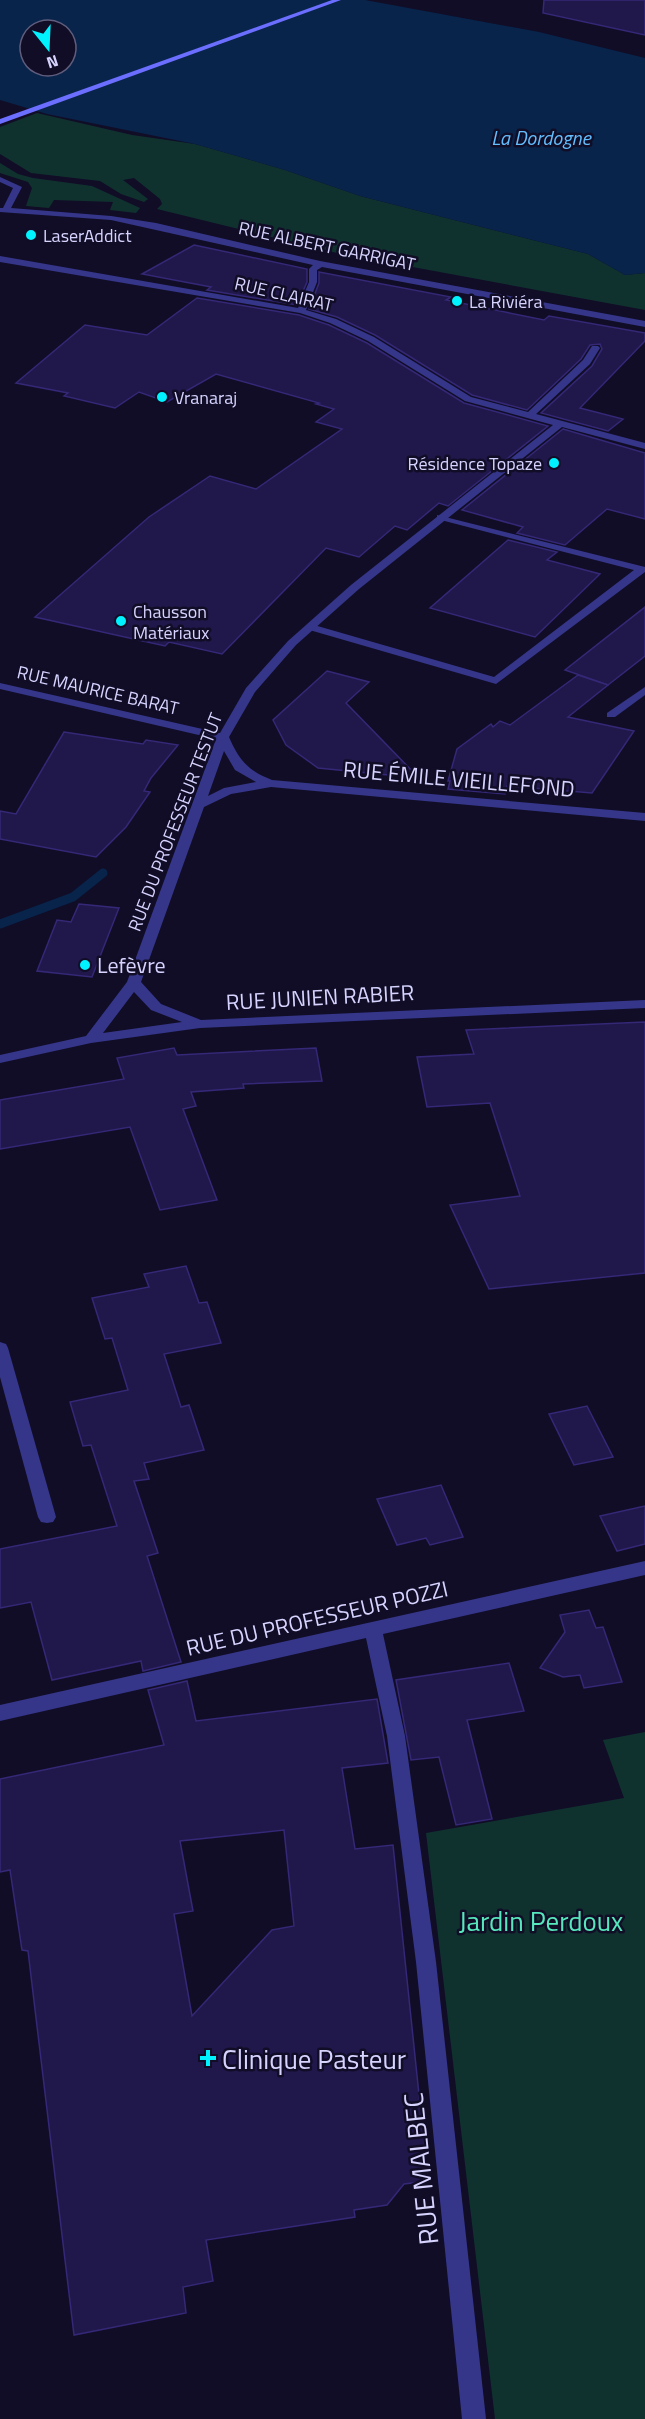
<svg xmlns="http://www.w3.org/2000/svg" width="645" height="2419" font-family="'Titillium Web',sans-serif">
<style>
.green{fill:#10322f}
.water{fill:#08244b;fill-rule:evenodd}
.lines{fill:none;stroke-linecap:round;stroke-linejoin:round}
.stream{stroke:#08244b;stroke-width:9}
.building{fill:#20184a;stroke:#342877;stroke-width:1.5;fill-rule:evenodd}
.service{fill:#35368a;fill-rule:evenodd}
.minor{fill:#35368a;fill-rule:evenodd}
.secondary{fill:#6b6eff;fill-rule:evenodd}
.poi-dot{fill:#00f2ff;stroke:#110d27;stroke-width:2}
.labels{text-anchor:middle;dominant-baseline:central;stroke-width:5;stroke-linejoin:round;paint-order:stroke}
.far-poi-label{font-size:18px;fill:#d6d4ff;stroke:#110d27;text-anchor:start}
.far-street-label{font-size:18px;fill:#d6d4ff;stroke:#110d27}
.far-water-label{font-size:20px;font-style:italic;fill:#62beff;stroke:#110d27}
.street-label{font-size:22px;fill:#d6d4ff;stroke:#110d27}
.poi-label{font-size:22px;fill:#d6d4ff;stroke:#110d27;text-anchor:start}
.near-park-label{font-size:27px;fill:#56e8bc;stroke:#110d27}
.near-poi-label{font-size:27px;fill:#d6d4ff;stroke:#110d27;text-anchor:start}
.near-street-label{font-size:27px;fill:#d6d4ff;stroke:#110d27}
</style>
<rect width="100%" height="100%" fill="#110d27"/>
<!-- green -->
<g class="green">
<path d="M37 113 132 135 195 144 285 170 360 196 588 254 625 275 645 273V310L337 253 157 209 162 204 160 199 134 178 123 180 148 199 144 202 121 194 100 181 31 173 0 154V127Z"/>
<path d="M0 163 18 174 33 178 92 186 140 208 136 213 110 210 113 202 54 200 49 208 26 206 32 188 28 182 0 173Z"/>
<path d="M645 1732V2419H495L426 1833 624 1798 603 1740Z"/>
</g>
<!-- water -->
<path class="water" d="M0 0H365L539 32 645 58V273L625 275 588 254 360 196 285 170 195 144 47 114 0 100ZM30 30H66V66H30Z"/>
<g class="lines">
<!-- stream -->
<path class="stream" d="M0 924 73 897 103 873"/>
</g>
<!-- building -->
<g class="building">
<path d="M544 0H645V35L543 13Z"/>
<path d="M194 245 307 269V282L297 305 207 290 211 287 142 274Z"/>
<path d="M319 272 451 297 446 300 544 320 549 316 645 333V341L580 408 623 419 608 431 541 413 592 366 602 349 600 344 590 345 581 359 527 410 472 395 375 335 337 317 309 309 319 283Z"/>
<path d="M197 298 299 315 329 325 367 343 464 403 548 426 448 506 439 503 407 530 395 526 359 557 326 548 222 654 169 642 165 646 35 617 149 517 210 476 256 489 342 429 316 422 334 409 316 404 319 403 216 374 167 402 139 392 115 408 64 396 68 393 16 383 85 325 147 335Z"/>
<path d="M563 429 645 453V519L607 509 565 545 517 533 523 527 462 510Z"/>
<path d="M508 540 557 552 547 560 600 574 535 637 430 608Z"/>
<path d="M645 607V656L608 685 565 670Z"/>
<path d="M327 671 369 682 346 703 419 778 318 768 286 745 273 720Z"/>
<path d="M578 675 608 685 568 717 634 731 592 793 507 786 505 794 448 789 450 781H448L457 749 491 724 493 727 500 721 510 725Z"/>
<path d="M64 732 143 744 146 740 178 745 151 778 144 791 150 792 126 827 96 857 0 839V811L16 814Z"/>
<path d="M79 904 119 908 92 977 37 971 57 920 71 922Z"/>
<path d="M645 1022V1273L489 1289 450 1205 520 1196 490 1103 427 1107 417 1057 474 1054 466 1030Z"/>
<path d="M174 1048 177 1055 316 1048 322 1081 243 1084 244 1088 191 1092 196 1106 183 1109 217 1200 160 1210 130 1127 0 1149V1100L124 1079 117 1058Z"/>
<path d="M186 1266 199 1303 207 1302 221 1343 164 1354 181 1407 189 1405 204 1450 144 1463 149 1479 134 1481 158 1553 147 1556 181 1662 143 1671 141 1661 52 1680 31 1602 0 1608V1549L117 1526 91 1445 83 1446 70 1402 128 1390 112 1338 105 1339 92 1298 149 1287 144 1274Z"/>
<path d="M587 1406 613 1457 574 1465 549 1414Z"/>
<path d="M441 1485 463 1537 430 1545 426 1538 397 1545 377 1499Z"/>
<path d="M645 1506V1544L617 1551 600 1516Z"/>
<path d="M589 1610 596 1628 603 1627 622 1682 584 1688 580 1675 563 1677 540 1668 565 1632 560 1615Z"/>
<path d="M509 1663 524 1711 467 1720 492 1819 456 1825 439 1757 411 1760 396 1680Z"/>
<path d="M187 1681 196 1721 377 1699 388 1763 342 1768 355 1849 393 1845 428 2181 404 2184 387 2205 354 2210 355 2217 206 2240 213 2281 183 2287 186 2313 74 2335 28 1951 22 1950 10 1870 0 1872V1779L164 1745 148 1690ZM284 1830 294 1926 272 1930 192 2016 174 1914 193 1911 180 1841Z"/>
</g>
<g class="lines">
<!-- service -->
<g class="service">
<path d="M437 515 645 567V572L496 684 306 629V625H314L494 677 634 570 437 519Z"/>
<path d="M0 1342 6 1344 8 1348 56 1517 53 1522 47 1523 41 1522 38 1517 0 1377Z"/>
</g>
<!-- minor -->
<g class="minor">
<path d="M0 177 22 187 11 208 111 216 156 223 320 261 645 321V327L322 267 317 270V282L306 310 336 319 374 337 471 397 528 412 583 360 592 346H598L600 348 590 364 536 414 645 443V449L562 427 359 589 296 645 255 692 229 737C239 760 248 771 272 780L645 813V821L271 787 231 794 204 807 141 982 161 1004 201 1020 645 1000V1008L200 1028 91 1043 0 1063V1055L86 1036 127 982 216 739 0 689V683L220 733 246 688 288 641 351 585 553 425 465 401 368 341 330 323 300 313 0 262V256L298 308 309 282V269L313 265 111 220 0 212V208H3L13 188 0 182ZM224 751 235 770 256 782 224 788 208 796ZM134 992 151 1010 182 1022 103 1033Z"/>
<path d="M645 687V695L615 717H607V713Z"/>
<path d="M645 1561V1575L383 1634 405 1736 436 1962 486 2419H462L416 1962 387 1736 366 1638 0 1721V1705Z"/>
</g>
<!-- secondary -->
<path class="secondary" d="M332 0H341L0 124V119Z"/>
</g>
<!-- markers -->
<g class="poi-dot">
<circle cx="31" cy="235" r="6"/>
<circle cx="457" cy="301" r="6"/>
<circle cx="162" cy="397" r="6"/>
<circle cx="554" cy="463" r="6"/>
<circle cx="121" cy="621" r="6"/>
<circle cx="85" cy="965" r="6"/>
<path d="M205 2049h6v6h6v6h-6v6h-6v-6h-6v-6h6z"/>
</g>
<g class="labels">
<!-- far-poi labels -->
<g class="far-poi-label">
<text x="43" y="235">LaserAddict</text>
<text x="469" y="301">La Riviéra</text>
<text x="174" y="397">Vranaraj</text>
<text x="542" y="463" text-anchor="end">Résidence Topaze</text>
<text x="133" y="611">Chausson<tspan x="133" dy="21">Matériaux</tspan></text>
</g>
<!-- far-street labels -->
<g class="far-street-label">
<text transform="translate(327 246) rotate(12)">RUE ALBERT GARRIGAT</text>
<text transform="translate(284 294) rotate(13)">RUE CLAIRAT</text>
<text transform="translate(98 690) rotate(13)">RUE MAURICE BARAT</text>
<text transform="translate(175 822) rotate(-69)">RUE DU PROFESSEUR TESTUT</text>
</g>
<!-- far-water labels -->
<g class="far-water-label">
<text x="541" y="137">La Dordogne</text>
</g>
<!-- street labels -->
<g class="street-label">
<text transform="translate(459 779) rotate(5)">RUE ÉMILE VIEILLEFOND</text>
<text transform="translate(320 997) rotate(-3)">RUE JUNIEN RABIER</text>
<text transform="translate(317 1618) rotate(-13)">RUE DU PROFESSEUR POZZI</text>
</g>
<!-- poi labels -->
<g class="poi-label">
<text x="97" y="965">Lefèvre</text>
</g>
<!-- near-park labels -->
<g class="near-park-label">
<text x="541" y="1920">Jardin Perdoux</text>
</g>
<!-- near-poi labels -->
<g class="near-poi-label">
<text x="222" y="2058">Clinique Pasteur</text>
</g>
<!-- near-street labels -->
<g class="near-street-label">
<text transform="translate(420 2169) rotate(-96)">RUE MALBEC</text>
</g>
</g>
<!-- north arrow -->
<g transform="translate(48 48) rotate(162)"><circle r="28" fill="#110d27" stroke="#605d7d" stroke-width="1.5"/>
<path d="M0-4.5L10 22L0 15L-10 22Z" fill="#00f2ff"/>
<text y="-9" font-size="16" font-weight="bold" text-anchor="middle" fill="#d6d4ff">N</text>
</g>
</svg>
